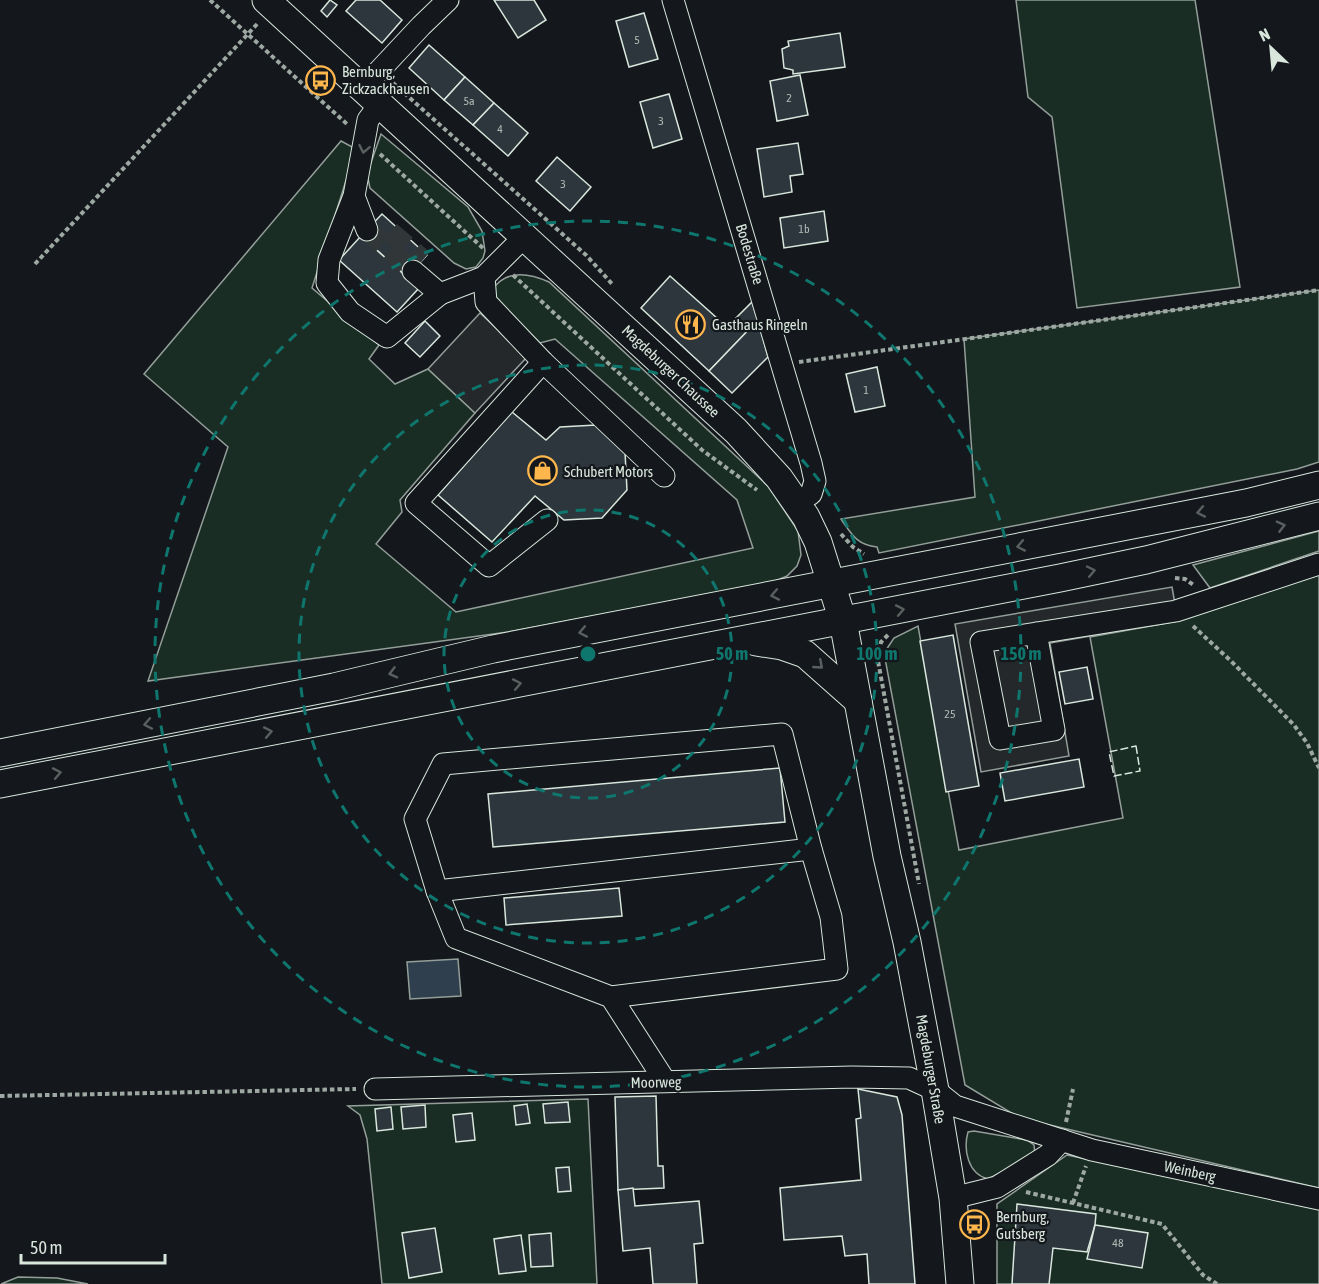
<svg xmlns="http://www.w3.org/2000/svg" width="1319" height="1284" font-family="'Asap Condensed',sans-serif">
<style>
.green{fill:#1a2d24;stroke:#939e99;stroke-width:1.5}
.parking{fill:#24282b;stroke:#939e99;stroke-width:1.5}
.water{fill:#2f3f4d;stroke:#939e99;stroke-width:1.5}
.building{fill:#2c363c;stroke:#d8e6dc;stroke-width:1.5}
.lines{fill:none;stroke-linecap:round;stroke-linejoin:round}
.minor-tunnel{stroke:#313739;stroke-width:21;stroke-dasharray:21 10;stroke-linecap:butt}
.minor-casing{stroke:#d8e6dc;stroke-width:23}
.major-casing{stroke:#d8e6dc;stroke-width:29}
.path{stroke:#9da8a2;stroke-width:4;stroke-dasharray:4.5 3;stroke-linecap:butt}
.minor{stroke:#14181c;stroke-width:21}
.major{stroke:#14181c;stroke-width:27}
.fence{stroke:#d8e6dc;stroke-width:1.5;stroke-dasharray:8 3;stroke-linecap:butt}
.oneway{stroke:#59605f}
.ring{fill:none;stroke:#0f766e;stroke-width:3;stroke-dasharray:10 8}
.labels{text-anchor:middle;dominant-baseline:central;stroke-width:4.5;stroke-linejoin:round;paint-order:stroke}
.number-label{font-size:12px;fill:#adbab4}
.poi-label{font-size:15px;fill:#d8e6dc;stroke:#14181c;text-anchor:start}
.street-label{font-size:15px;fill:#d8e6dc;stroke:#14181c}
.centre{fill:#0f766e;stroke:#14181c;stroke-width:3}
.ring-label{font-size:18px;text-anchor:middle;font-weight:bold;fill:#0f766e;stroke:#14181c;stroke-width:4.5;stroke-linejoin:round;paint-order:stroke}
</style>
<rect width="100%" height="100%" fill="#14181c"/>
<!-- green -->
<g class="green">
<path d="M1016 0H1195L1240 287 1077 308 1052 117 1028 97Z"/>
<path d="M381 134 468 207 482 231 485 251 483 258 476 267 466 269 454 263 370 188 367 174Z"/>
<path d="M341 141 356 149 312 288 379 345 369 359 395 384 428 369 475 413 400 500 402 512 376 544 456 612 753 548 737 500 555 339 540 343 494 298 492 290C506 269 529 273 549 282L768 486 798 531 801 555 797 566 787 576 773 582 508 632 148 681 228 447 144 374Z"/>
<path d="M1319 290V462L1297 469 879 553 877 547C857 545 852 535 841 519L975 497 964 339Z"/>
<path d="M1319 531V551L1210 588 1193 565Z"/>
<path d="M1319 575V1188L1020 1118 965 1085 884 653 894 638 918 626 959 850 1123 818 1090 637 1178 621Z"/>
<path d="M588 1099 597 1284H382L367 1139 360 1115 348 1106Z"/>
<path d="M974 1131 1027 1140 1034 1145 1035 1155 988 1179C968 1174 963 1150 968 1132Z"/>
<path d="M1067 1155 1319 1208V1284H997V1204Z"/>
<path d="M18 1277 57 1278 88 1284H1Z"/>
</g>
<!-- parking -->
<g class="parking">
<path d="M480 313 527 357 475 413 428 369Z"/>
<path d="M1172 587 1178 621 1050 643 1069 756 981 772 955 624Z"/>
</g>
<!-- water -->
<path class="water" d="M458 959 461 996 410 999 407 962Z"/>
<!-- building -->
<g class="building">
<path d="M330 0 337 5 327 17 321 11Z"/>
<path d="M356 0H380L402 20 382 43 346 11Z"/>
<path d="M494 0H534L546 20 518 38Z"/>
<path d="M644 13 658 59 629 67 616 21Z"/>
<path d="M840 33 845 67 793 74V70L784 68 782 49 789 46 788 41Z"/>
<path d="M429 45 465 77 444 100 409 68Z"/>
<path d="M800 75 808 115 777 121 770 81Z"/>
<path d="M465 77 494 103 473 125 444 100Z"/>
<path d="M669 94 682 139 653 148 640 102Z"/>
<path d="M494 103 528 133 508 156 473 125Z"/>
<path d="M798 143 803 174 790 176 792 192 764 197 757 149Z"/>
<path d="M557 157 591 187 570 211 536 181Z"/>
<path d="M824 211 828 241 784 248 780 218Z"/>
<path d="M382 214 427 255 407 277 361 236Z"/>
<path d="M361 236 419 288 397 312 339 260Z"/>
<path d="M670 276 727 327 752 302 758 320 709 371 641 308Z"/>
<path d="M758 320 768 357 732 393 709 371Z"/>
<path d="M425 321 440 336 420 357 405 343Z"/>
<path d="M877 367 885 406 855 412 846 374Z"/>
<path d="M512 412 546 440 560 427 596 425 625 452 627 490 602 518 564 520 535 496 492 542 438 495Z"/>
<path d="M953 635 979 786 946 792 920 641Z"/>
<path d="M1087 667 1093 699 1065 704 1059 672Z"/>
<path d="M1079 759 1084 787 1005 801 1000 773Z"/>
<path d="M780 768 785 822 493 847 488 794Z"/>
<path d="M619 888 622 916 506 925 504 898Z"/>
<path d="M858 1089 897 1097 902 1115 915 1284H869L867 1254 845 1256 842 1236 784 1240 780 1188 861 1180 856 1119 861 1118Z"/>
<path d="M656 1096 658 1166H663L664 1188 618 1190 615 1097Z"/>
<path d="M568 1102 570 1122 545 1123 543 1104Z"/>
<path d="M527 1104 530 1123 516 1125 514 1106Z"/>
<path d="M425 1105 426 1127 403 1129 401 1107Z"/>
<path d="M391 1107 393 1129 377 1131 375 1109Z"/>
<path d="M472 1113 475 1140 456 1142 453 1115Z"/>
<path d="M569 1167 571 1191 558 1192 556 1168Z"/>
<path d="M633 1188 635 1206 699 1201 703 1243 694 1244 697 1284H653L650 1248 623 1251 618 1190Z"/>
<path d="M1017 1204 1096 1214 1095 1225 1087 1252 1053 1248 1049 1284H1012Z"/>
<path d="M1095 1225 1148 1233 1142 1268 1087 1259Z"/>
<path d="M435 1228 442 1272 409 1278 402 1233Z"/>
<path d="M551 1233 553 1266 531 1267 529 1235Z"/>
<path d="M521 1235 526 1271 499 1274 494 1239Z"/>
</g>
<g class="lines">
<!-- minor-tunnel -->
<g class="minor-tunnel">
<path d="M367 230 413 271"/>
<path d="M390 232 423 260"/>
</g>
<defs>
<g id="minor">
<path d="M673 0 811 463 815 481 811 494 797 502"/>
<path d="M362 89 421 26 448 0"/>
<path d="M379 105 368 120 354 196 329 260 327 283 350 312 387 337 440 294"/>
<path d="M354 196 367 230"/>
<path d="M413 271 440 294 484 277 524 237"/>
<path d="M484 277 486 302 543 362 664 476"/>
<path d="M543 362 416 503 489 566 547 520"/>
<path d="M1036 633 1054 730 1000 739 981 642 1176 611 1319 564"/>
<path d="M437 891 811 849"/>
<path d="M611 997 837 969 831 917 811 849 782 734 443 764 415 819 437 891 456 938 611 997 665 1081"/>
<path d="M375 1089 852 1077 909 1078 935 1090 955 1106 1092 1150 1319 1199"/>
<path d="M953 1198 997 1187 1048 1155 1062 1140"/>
</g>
<g id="major">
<path d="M266 0 736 431 779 478 806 517 818 542 843 621 887 856 907 942 935 1090 953 1198 960 1284"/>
<path d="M756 642 782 646 805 654 858 701"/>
<path d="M0 753 334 687 493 649 1246 503 1319 485"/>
<path d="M0 784 1060 578 1146 560 1319 516"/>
</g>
</defs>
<!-- minor casing -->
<use href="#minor" class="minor-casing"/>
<!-- major casing -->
<use href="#major" class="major-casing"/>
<!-- path -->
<g class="path">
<path d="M210 0 348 125"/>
<path d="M393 83 586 255 613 285"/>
<path d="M380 154 485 250"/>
<path d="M35 264 258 23"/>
<path d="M513 275 702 450 757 490"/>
<path d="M799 362 1319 290"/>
<path d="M841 534 853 547 864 554"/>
<path d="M1175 578 1185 579 1195 586"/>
<path d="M1193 626 1231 661 1294 725 1307 743 1319 768"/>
<path d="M888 635 881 642 878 661 919 884"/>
<path d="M0 1096 356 1089"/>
<path d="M1066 1122 1073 1089"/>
<path d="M1026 1192 1162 1224 1203 1275 1217 1284"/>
<path d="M1073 1203 1086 1166"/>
</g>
<!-- minor -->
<use href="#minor" class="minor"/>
<!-- major -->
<use href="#major" class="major"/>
<!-- fence -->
<path class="fence" d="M1136 746 1140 771 1114 776 1109 752Z"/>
</g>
<!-- one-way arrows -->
<defs><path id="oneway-chevron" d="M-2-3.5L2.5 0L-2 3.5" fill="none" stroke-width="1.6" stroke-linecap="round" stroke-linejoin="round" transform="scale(1.5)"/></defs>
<g class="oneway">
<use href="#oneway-chevron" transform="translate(364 149) rotate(101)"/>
<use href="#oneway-chevron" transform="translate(1201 512) rotate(169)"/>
<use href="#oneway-chevron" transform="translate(1281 526) rotate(-14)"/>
<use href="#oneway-chevron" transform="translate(1021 546) rotate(169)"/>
<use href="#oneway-chevron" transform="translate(1091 571) rotate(-12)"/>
<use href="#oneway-chevron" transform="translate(775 595) rotate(169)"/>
<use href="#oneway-chevron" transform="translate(900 610) rotate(-11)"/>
<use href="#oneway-chevron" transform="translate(583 632) rotate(169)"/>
<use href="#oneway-chevron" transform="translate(819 665) rotate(41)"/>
<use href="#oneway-chevron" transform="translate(393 673) rotate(166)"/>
<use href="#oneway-chevron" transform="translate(517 684) rotate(-11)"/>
<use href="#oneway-chevron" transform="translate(148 724) rotate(169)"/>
<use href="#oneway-chevron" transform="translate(268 732) rotate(-11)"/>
<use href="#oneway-chevron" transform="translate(57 773) rotate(-11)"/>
</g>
<!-- distance rings -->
<g class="ring">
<circle cx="588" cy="654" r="144"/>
<circle cx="588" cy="654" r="289"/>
<circle cx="588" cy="654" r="433"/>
</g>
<!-- icons -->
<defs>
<symbol id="bus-ring" viewBox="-11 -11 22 22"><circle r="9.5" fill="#14181c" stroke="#ffb74d" stroke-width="1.5"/><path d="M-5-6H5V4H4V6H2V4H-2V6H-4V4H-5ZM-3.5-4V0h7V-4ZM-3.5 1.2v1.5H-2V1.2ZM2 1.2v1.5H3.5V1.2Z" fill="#ffb74d"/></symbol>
<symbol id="restaurant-ring" viewBox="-11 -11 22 22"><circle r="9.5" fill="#14181c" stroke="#ffb74d" stroke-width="1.5"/><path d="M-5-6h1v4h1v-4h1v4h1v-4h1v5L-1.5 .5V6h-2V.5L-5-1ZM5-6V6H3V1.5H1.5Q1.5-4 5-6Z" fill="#ffb74d"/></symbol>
<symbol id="shop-ring" viewBox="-11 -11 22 22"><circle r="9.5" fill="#14181c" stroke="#ffb74d" stroke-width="1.5"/><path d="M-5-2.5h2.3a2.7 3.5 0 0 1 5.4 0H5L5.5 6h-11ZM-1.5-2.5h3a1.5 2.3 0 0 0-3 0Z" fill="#ffb74d"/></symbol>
</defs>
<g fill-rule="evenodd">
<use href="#bus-ring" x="304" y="64" width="33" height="33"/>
<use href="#restaurant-ring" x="674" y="308" width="33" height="33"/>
<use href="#shop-ring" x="526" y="454" width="33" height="33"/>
<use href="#bus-ring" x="958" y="1208" width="33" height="33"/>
</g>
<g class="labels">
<!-- number labels -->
<g class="number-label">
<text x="637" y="40">5</text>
<text x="789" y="98">2</text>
<text x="469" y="101">5a</text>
<text x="661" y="121">3</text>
<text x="500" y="129">4</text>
<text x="563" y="184">3</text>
<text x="804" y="229">1b</text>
<text x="866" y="390">1</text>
<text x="950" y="714">25</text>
<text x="1118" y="1243">48</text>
</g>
<!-- poi labels -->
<g class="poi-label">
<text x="342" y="71">Bernburg,<tspan x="342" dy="17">Zickzackhausen</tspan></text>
<text x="712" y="324">Gasthaus Ringeln</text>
<text x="564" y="471">Schubert Motors</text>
<text x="996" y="1216">Bernburg,<tspan x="996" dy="17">Gutsberg</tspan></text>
</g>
<!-- street labels -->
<g class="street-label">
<text transform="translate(750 254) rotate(73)">Bodestraße</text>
<text transform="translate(671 371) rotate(43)">Magdeburger Chaussee</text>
<text transform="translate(931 1069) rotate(80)">Magdeburger Straße</text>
<text transform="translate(656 1082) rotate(-1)">Moorweg</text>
<text transform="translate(1190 1171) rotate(12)">Weinberg</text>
</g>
</g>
<circle cx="588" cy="654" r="9" class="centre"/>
<g class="ring-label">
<text x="732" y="660">50 m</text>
<text x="877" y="660">100 m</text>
<text x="1021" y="660">150 m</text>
</g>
<!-- north arrow -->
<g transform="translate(1271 48) rotate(334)" stroke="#14181c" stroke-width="4.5" paint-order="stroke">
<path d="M0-4.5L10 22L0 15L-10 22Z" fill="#d8e6dc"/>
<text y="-9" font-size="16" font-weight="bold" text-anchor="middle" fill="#d8e6dc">N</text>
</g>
<!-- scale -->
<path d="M21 1254v9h144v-9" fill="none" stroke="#d8e6dc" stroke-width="3"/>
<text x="30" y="1254" font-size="18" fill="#d8e6dc" stroke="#14181c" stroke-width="4.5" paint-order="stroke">50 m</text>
</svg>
